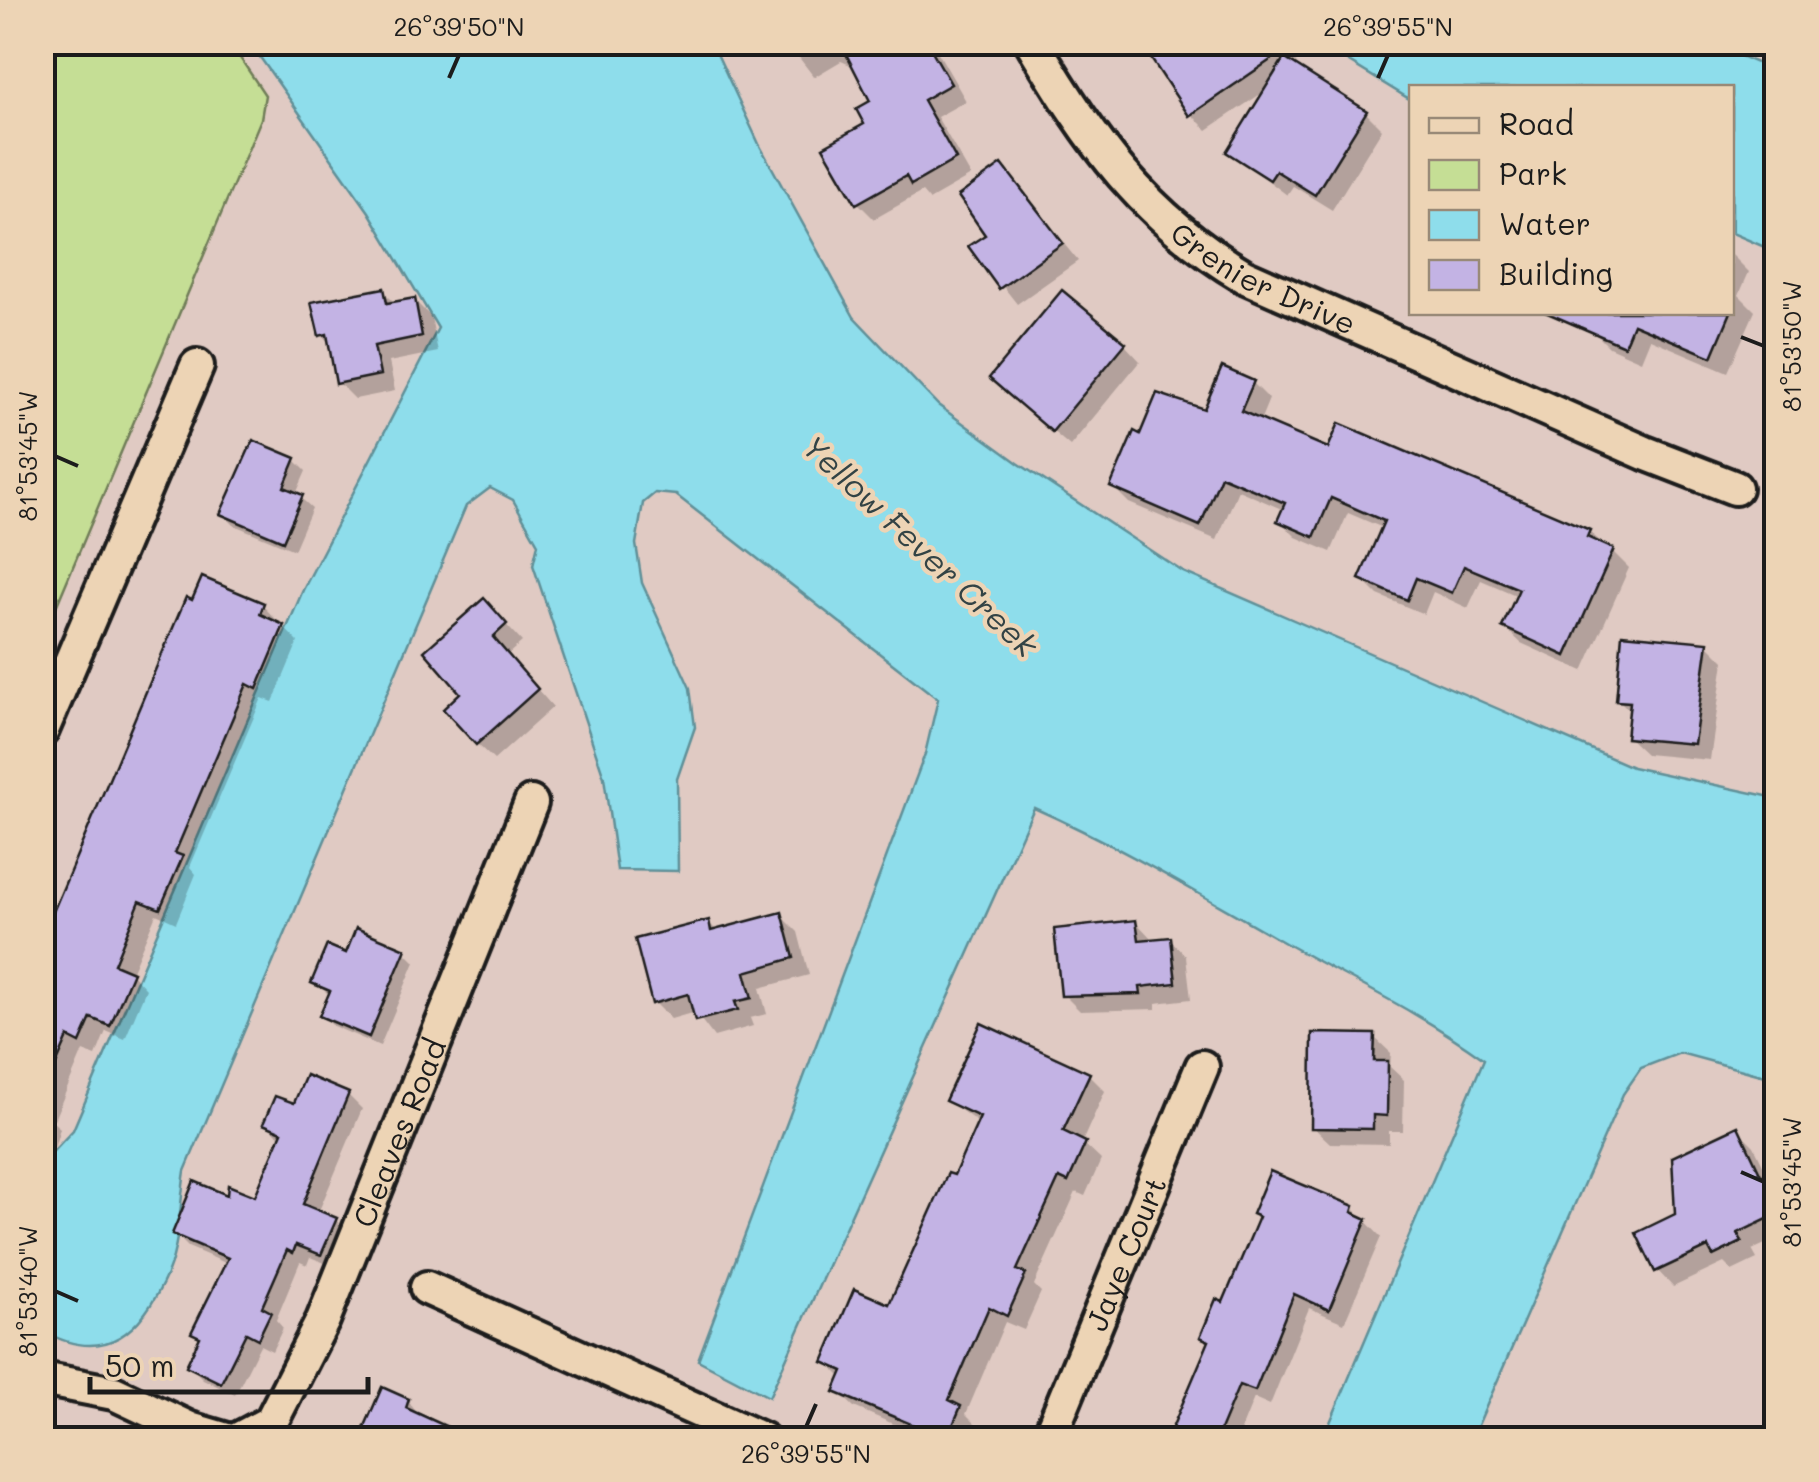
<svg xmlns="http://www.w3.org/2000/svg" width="1819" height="1482" font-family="Mali,sans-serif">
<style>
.green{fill:#c5de95;stroke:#707d58;stroke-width:2.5}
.water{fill:#8eddeb;stroke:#609098;stroke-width:2.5}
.shadow{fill:#0003}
.building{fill:#c3b3e4;stroke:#1c1c1c;stroke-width:2.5}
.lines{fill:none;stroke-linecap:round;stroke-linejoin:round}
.minor-casing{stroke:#1c1c1c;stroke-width:40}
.minor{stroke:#edd4b5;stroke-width:32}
.ticks{fill:none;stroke:#1c1c1c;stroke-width:4}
.labels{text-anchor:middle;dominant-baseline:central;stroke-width:9;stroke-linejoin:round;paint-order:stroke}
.street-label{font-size:30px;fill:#1c1c1c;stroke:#edd4b5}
.water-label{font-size:32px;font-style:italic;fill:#334345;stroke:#edd4b5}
.neatline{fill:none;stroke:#1c1c1c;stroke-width:4}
.ticks-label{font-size:25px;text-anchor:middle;fill:#1c1c1c}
</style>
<rect width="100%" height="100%" fill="#e0cac3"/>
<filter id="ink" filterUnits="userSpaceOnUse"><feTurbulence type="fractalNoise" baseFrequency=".01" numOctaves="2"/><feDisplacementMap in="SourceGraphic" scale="20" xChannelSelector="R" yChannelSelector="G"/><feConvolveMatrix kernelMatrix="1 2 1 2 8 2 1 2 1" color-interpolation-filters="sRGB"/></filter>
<g filter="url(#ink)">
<!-- green -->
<path class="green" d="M43 42 230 43 265 95 261 119 43 638Z"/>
<!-- water -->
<g class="water">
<path d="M250 43H712L759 144 854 317 938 405 1018 463 1183 572 1632 767 1776 798V1079L1680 1053 1641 1068 1623 1094 1472 1439H1323L1484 1059C1419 1012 1354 982 1285 943 1202 896 1122 847 1034 808L769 1397 698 1360 925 754 938 699 676 495 655 493 643 503 636 544 642 583 690 688 695 727 677 779 678 871 617 870 604 777 533 565 538 544 513 500 490 488 466 506 185 1171C180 1202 180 1243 168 1272 142 1332 106 1366 43 1331V1162L73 1130 303 590 438 328 369 212Z"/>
<path d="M1318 43H1710L1776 71V252L1732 233V88H1412L1411 100Z"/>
</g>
<!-- shadow -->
<g class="shadow">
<path d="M787 42H932L966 101 937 117 971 176 929 200 922 192 874 219 858 203 874 102 855 67 841 61 814 77Z"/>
<path d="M1290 42 1301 59 1291 66 1366 113 1382 129 1332 210 1293 186 1287 195 1229 151 1268 89 1207 130 1191 114Z"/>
<path d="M1002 168 1078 261 1017 304 972 247 988 235Z"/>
<path d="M1732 255 1749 272 1739 295 1755 311 1728 372 1650 339 1641 361 1609 347 1593 331 1600 312H1732Z"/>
<path d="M383 291 396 304 414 300 431 317 438 352 389 362 395 391 355 399 339 383 331 345 321 334Z"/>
<path d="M1124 344 1140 361 1070 446 1009 394Z"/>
<path d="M1253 383 1269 399 1260 421 1329 451 1589 532 1612 551 1629 568 1583 671 1521 643 1504 627 1518 596 1481 580 1468 608 1433 592 1424 614 1378 595 1362 579 1383 528 1348 513 1331 552 1296 537 1280 521 1284 510 1238 490 1217 540 1129 503 1113 487 1141 437 1205 412Z"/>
<path d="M295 460 306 471 296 494 312 508 294 550 234 525 223 514Z"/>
<path d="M263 606 298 642 273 702 262 698 190 867 196 874 176 923 156 914 131 973 146 989 125 1039 106 1031 96 1056 83 1051 53 1122 60 1128 46 1175 42 1173V936Z"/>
<path d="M500 618 522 642 507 655 553 707 494 760 477 744 464 693Z"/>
<path d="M1707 644 1724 661 1710 760 1646 754 1629 738 1631 712 1619 700Z"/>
<path d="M781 915 798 932 809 975 760 988 767 1014 750 1018 753 1026 714 1037 695 1012 671 1019 654 1002 708 922 718 932Z"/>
<path d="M1136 922 1152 939H1170L1186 956 1191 999 1156 1003V1009L1080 1011 1064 995Z"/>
<path d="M404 951 415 962 380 1046 333 1026 322 1015 331 996 314 982 347 956Z"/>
<path d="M1374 1037 1391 1053 1390 1067 1404 1080 1403 1131H1389V1144L1330 1143 1313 1127Z"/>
<path d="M1089 1075 1105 1091 1082 1142 1101 1160 1085 1196 1076 1192 1034 1285 1041 1292 1024 1330 1005 1322 966 1414 976 1424 970 1440H930L854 1407 837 1391 843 1379 826 1362 890 1307 955 1179 980 1124 948 1101Z"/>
<path d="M348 1095 362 1109 318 1213 336 1220 349 1234 335 1267 310 1257 307 1265 300 1262 276 1320 283 1328 272 1351 260 1345 235 1395 203 1379 189 1365 202 1340 194 1332 228 1264 188 1247 175 1234 229 1199H256L280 1137 266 1123 296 1106Z"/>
<path d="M1737 1129 1754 1146 1769 1177H1776V1239L1752 1250 1757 1259 1732 1271 1724 1263 1673 1287 1657 1270 1677 1216Z"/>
<path d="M1353 1208 1381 1237 1344 1323 1309 1308 1270 1405 1254 1398 1237 1440H1170L1211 1344 1203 1336 1224 1305 1261 1219 1255 1213Z"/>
<path d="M408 1401 420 1417 364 1440Z"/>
<path d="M1536 1433 1551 1440H1533Z"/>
</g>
<!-- building -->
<g class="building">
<path d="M840 42H927L951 84 923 100 956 159 911 185 906 176 856 204 823 147 864 124 856 109 870 101Z"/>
<path d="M1140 42H1297L1189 116Z"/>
<path d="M1284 58 1367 111 1315 195 1276 171 1270 180 1226 152Z"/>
<path d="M1002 164 1063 243 999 289 968 246 985 235 958 196Z"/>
<path d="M384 288 387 303 415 298 422 336 374 346 380 375 336 384 327 334 319 336 311 302Z"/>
<path d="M1062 290 1126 343 1052 432 989 378Z"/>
<path d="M1545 312H1731L1712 357 1633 324 1624 346Z"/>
<path d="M1222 367 1254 381 1241 411 1328 448 1339 423 1590 530 1587 537 1614 549 1566 656 1502 627 1519 589 1464 566 1452 593 1416 578 1407 600 1359 579 1384 521 1331 498 1314 537 1277 521 1285 503 1221 476 1200 526 1110 487 1134 431 1140 434 1157 393 1204 409Z"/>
<path d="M253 440 296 458 284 487 303 495 283 541 220 514Z"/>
<path d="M202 577 264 603 260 614 284 625 257 689 247 684 175 853 183 856 160 909 140 901 114 964 133 972 110 1026 91 1018 80 1043 68 1037 42 1097V938L186 597 192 600Z"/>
<path d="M484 598 507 624 493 637 538 689 476 745 443 709 460 693 424 651Z"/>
<path d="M1622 634 1708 642 1694 744 1626 738 1630 702 1616 701Z"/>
<path d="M782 912 794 958 745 972 752 998 735 1002 738 1010 695 1021 688 994 652 1004 635 939 709 920 711 931Z"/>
<path d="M1136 920 1139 940 1171 937 1176 983 1140 987 1141 994 1061 996 1054 929Z"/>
<path d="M356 928 406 949 369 1037 319 1016 330 991 311 983 327 945 346 953Z"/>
<path d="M981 1023 1090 1073 1063 1131 1086 1142 1068 1182 1059 1178 1017 1270 1026 1274 1007 1316 989 1307 949 1400 961 1406 947 1439 834 1392 843 1371 823 1362 854 1289 889 1304 948 1173 954 1175 980 1117 945 1101Z"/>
<path d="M1312 1033 1375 1034 1374 1061H1388L1387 1116 1373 1115V1129L1311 1128Z"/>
<path d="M306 1075 349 1093 303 1204 337 1218 321 1255 296 1245 293 1253 287 1250 262 1307 271 1312 258 1339 246 1333 221 1383 186 1366 200 1337 191 1333 228 1258 172 1234 194 1181 227 1195 228 1185 255 1196 282 1132 263 1124 275 1096 294 1103Z"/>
<path d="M1738 1126 1761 1175H1776V1215L1738 1233 1742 1242 1713 1256 1708 1247 1655 1272 1636 1233 1675 1214 1672 1157Z"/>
<path d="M1270 1171 1354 1206 1352 1212 1367 1219 1329 1310 1294 1294 1255 1391 1239 1385 1216 1440H1167L1209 1341 1200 1337 1216 1299 1223 1302 1259 1217 1252 1214Z"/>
<path d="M382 1387 409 1399 406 1408 476 1440H359Z"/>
</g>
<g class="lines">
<defs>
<g id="minor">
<path id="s1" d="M1032 42C1091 142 1143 216 1244 276L1645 453 1735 488"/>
<path d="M42 730 197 366"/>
<path d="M427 1288 763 1440"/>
<path d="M42 1379 114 1393 190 1429 227 1440"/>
<path id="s2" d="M237 1440 271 1422 323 1320 531 803"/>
<path id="s3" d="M1048 1440 1202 1067"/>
</g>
</defs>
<!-- minor casing -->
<use href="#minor" class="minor-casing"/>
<!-- minor -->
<use href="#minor" class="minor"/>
</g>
</g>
<!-- ticks -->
<path class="ticks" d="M449 78 459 55M1378 78 1388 55M1741 337 1764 346M55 456 78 466M1741 1172 1764 1182M55 1291 78 1301M806 1427 816 1404"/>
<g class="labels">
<!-- street labels -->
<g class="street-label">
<text stroke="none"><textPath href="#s1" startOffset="338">Grenier Drive</textPath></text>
<text stroke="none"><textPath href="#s2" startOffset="355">Cleaves Road</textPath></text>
<text stroke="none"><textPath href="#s3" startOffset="202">Jaye Court</textPath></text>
</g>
<!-- water labels -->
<g class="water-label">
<text transform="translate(921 545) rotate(43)">Yellow Fever Creek</text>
</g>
</g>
<!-- margin -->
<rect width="1819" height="1482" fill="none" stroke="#edd4b5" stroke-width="110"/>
<!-- legend -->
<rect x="1409" y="85" width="325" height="230" fill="#edd4b5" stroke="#998a78" stroke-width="2.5"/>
<rect x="1429" y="118" width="50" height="15" fill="#edd4b5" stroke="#998a78" stroke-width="2.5"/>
<text x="1499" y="135" font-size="30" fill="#1c1c1c">Road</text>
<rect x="1429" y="160" width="50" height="30" fill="#c5de95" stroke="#998a78" stroke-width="2.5"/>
<text x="1499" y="185" font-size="30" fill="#1c1c1c">Park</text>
<rect x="1429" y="210" width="50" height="30" fill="#8eddeb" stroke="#998a78" stroke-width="2.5"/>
<text x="1499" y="235" font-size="30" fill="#1c1c1c">Water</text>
<rect x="1429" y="260" width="50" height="30" fill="#c3b3e4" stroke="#998a78" stroke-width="2.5"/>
<text x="1499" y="285" font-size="30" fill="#1c1c1c">Building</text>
<!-- scale -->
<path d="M90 1377v15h278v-15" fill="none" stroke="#1c1c1c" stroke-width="5"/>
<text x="105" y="1377" font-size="30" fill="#1c1c1c" stroke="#edd4b5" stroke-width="8" paint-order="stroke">50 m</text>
<rect x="55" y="55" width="1709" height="1372" class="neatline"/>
<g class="ticks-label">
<text x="459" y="36">26°39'50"N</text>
<text x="1388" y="36">26°39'55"N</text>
<text transform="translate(1792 346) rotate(-90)" y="9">81°53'50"W</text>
<text transform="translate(28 456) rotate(-90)" y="9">81°53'45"W</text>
<text transform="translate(1792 1182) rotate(-90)" y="9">81°53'45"W</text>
<text transform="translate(28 1291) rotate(-90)" y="9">81°53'40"W</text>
<text x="806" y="1463">26°39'55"N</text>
</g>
</svg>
